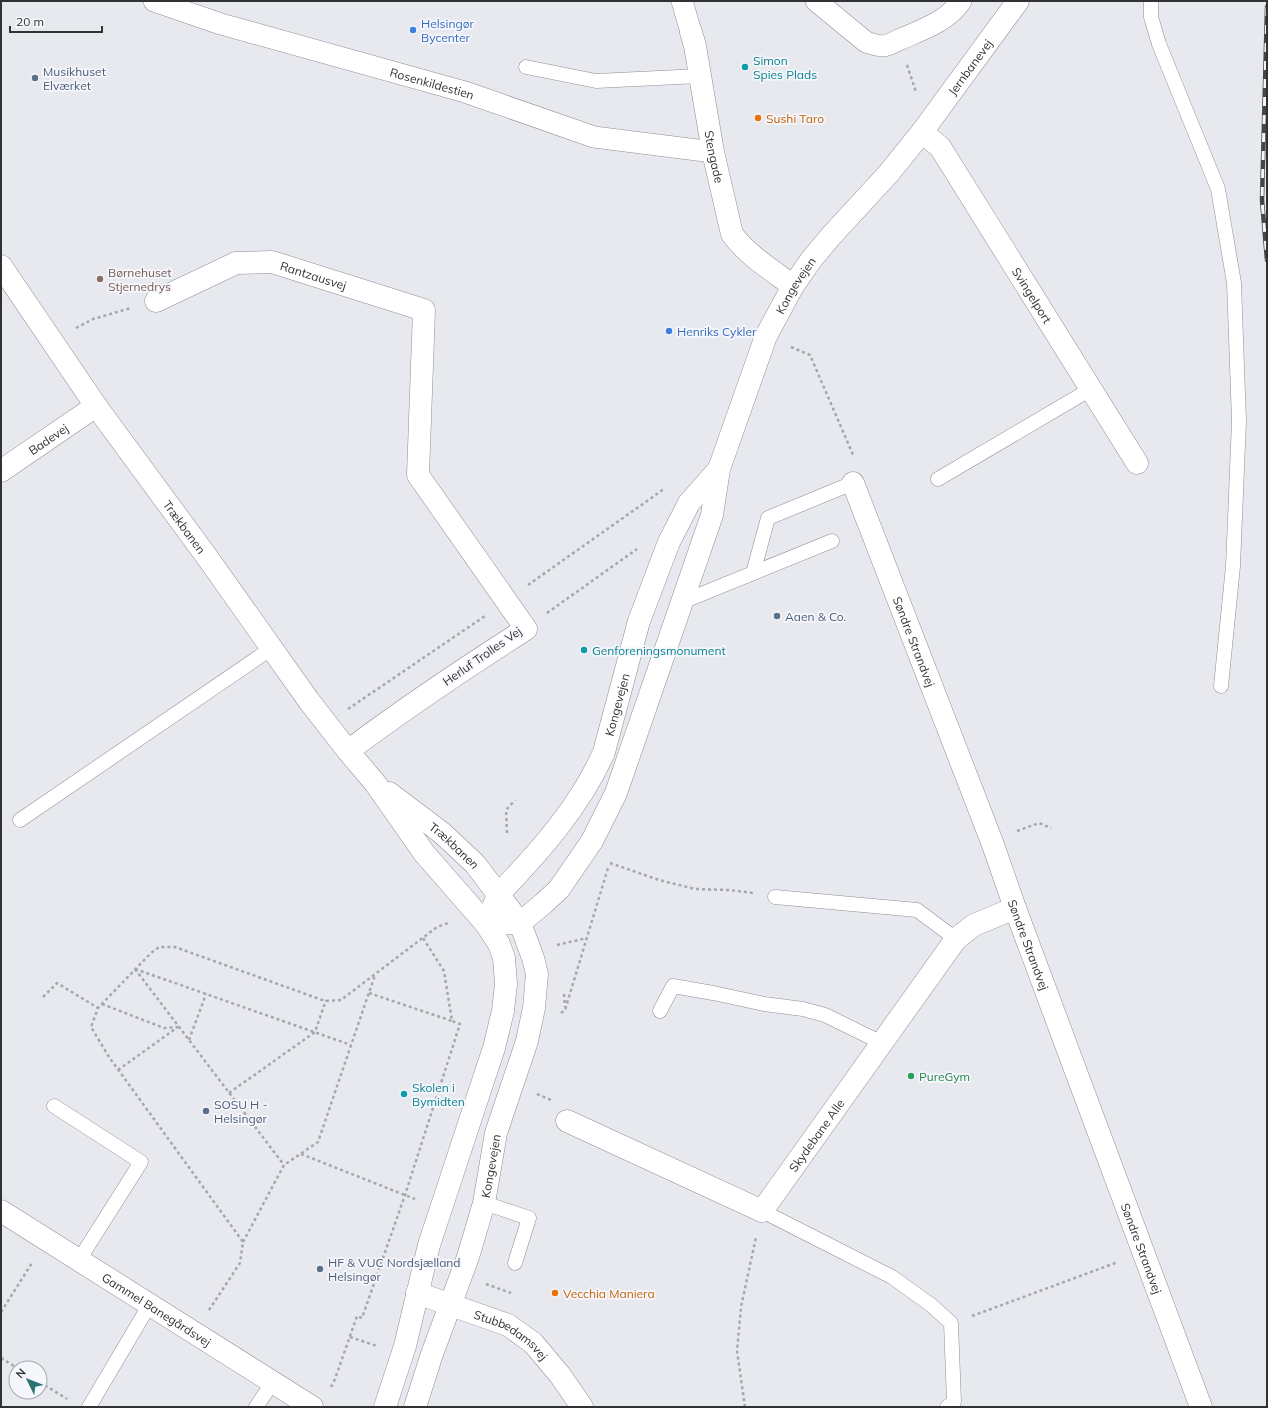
<svg xmlns="http://www.w3.org/2000/svg" width="1268" height="1408" font-family="Mulish,sans-serif">
<style>
.lines{fill:none;stroke-linecap:round;stroke-linejoin:round}
.service-casing{stroke:#8d8f94;stroke-width:15}
.pedestrian-casing{stroke:#8d8f94;stroke-width:22}
.minor-casing{stroke:#8d8f94;stroke-width:23}
.tertiary-casing{stroke:#8d8f94;stroke-width:23}
.secondary-casing{stroke:#8d8f94;stroke-width:23}
.path{stroke:#a6a7ac;stroke-width:2.5;stroke-dasharray:3 3;stroke-linecap:butt}
.service{stroke:#fff;stroke-width:14}
.pedestrian{stroke:#fff;stroke-width:21}
.minor{stroke:#fff;stroke-width:22}
.tertiary{stroke:#fff;stroke-width:22}
.secondary{stroke:#fff;stroke-width:22}
.rail-casing{stroke:#444548;stroke-width:4.5}
.rail{stroke:#f5f7fd;stroke-width:3;stroke-dasharray:9;stroke-linecap:butt}
.shop-dot{fill:#3f7fe0;stroke:#f5f7fd;stroke-width:1.5}
.culture-dot{fill:#0f9aa8;stroke:#f5f7fd;stroke-width:1.5}
.service-dot{fill:#5c6f8a;stroke:#f5f7fd;stroke-width:1.5}
.food-dot{fill:#e8710a;stroke:#f5f7fd;stroke-width:1.5}
.education-dot{fill:#8d6e63;stroke:#f5f7fd;stroke-width:1.5}
.leisure-dot{fill:#2e9e5b;stroke:#f5f7fd;stroke-width:1.5}
.labels{text-anchor:middle;dominant-baseline:central;stroke-width:3.5;stroke-linejoin:round;paint-order:stroke}
.shop-label{font-size:12px;fill:#366cbe;stroke:#f5f7fd;text-anchor:start}
.culture-label{font-size:12px;fill:#0d838f;stroke:#f5f7fd;text-anchor:start}
.street-label{font-size:12px;fill:#313234;stroke:#f5f7fd}
.service-label{font-size:12px;fill:#4e5e75;stroke:#f5f7fd;text-anchor:start}
.food-label{font-size:12px;fill:#c56008;stroke:#f5f7fd;text-anchor:start}
.education-label{font-size:12px;fill:#785e54;stroke:#f5f7fd;text-anchor:start}
.leisure-label{font-size:12px;fill:#27864d;stroke:#f5f7fd;text-anchor:start}
</style>
<rect width="100%" height="100%" fill="#e7e9ef"/>
<g class="lines">
<defs>
<g id="service">
<path d="M1151 1V17L1159 44 1218 189 1234 283 1239 421 1233 566 1221 686"/>
<path d="M526 67 596 81 700 76"/>
<path d="M938 479 1091 389"/>
<path d="M753 573 768 518 853 483"/>
<path d="M682 602 832 541"/>
<path d="M20 820 272 648"/>
<path d="M775 897 917 910 956 939"/>
<path d="M660 1011 673 986 713 993 764 1004 803 1009 825 1015 882 1043"/>
<path d="M54 1106 141 1162 79 1260"/>
<path d="M484 1203 529 1218 515 1263"/>
<path d="M762 1211 892 1277 931 1305 951 1323 954 1402 947 1407"/>
<path d="M89 1407 150 1304"/>
<path d="M256 1407 273 1382"/>
</g>
<g id="pedestrian">
<path id="s1" d="M154 1 221 24 465 92 594 137 713 152"/>
<path d="M682 1 691 32"/>
<path d="M816 1 866 42C872 44 877 46 884 46 890 45 896 41 901 39 922 30 948 21 961 1"/>
</g>
<g id="minor">
<path id="s2" d="M691 32 695 46 713 152 732 234C746 254 773 271 793 286"/>
<path id="s3" d="M922 132 940 147 1137 463"/>
<path id="s4" d="M156 301 236 263 272 262 424 310 418 475 526 629C465 668 405 708 348 751"/>
<path id="s5" d="M1 471 96 406"/>
<path id="s6" d="M853 483 992 842 1015 908 1201 1407"/>
<path id="s7" d="M567 1121 762 1211 956 939 974 925 1015 908"/>
<path id="s8" d="M1 1211 312 1407"/>
</g>
<g id="tertiary">
<path id="s9" d="M417 1293 508 1325 533 1343 560 1375 582 1407"/>
<path d="M385 1407 405 1346 429 1245 484 1078 494 1048 503 1011 506 984 504 958 499 944 486 924 498 895"/>
<path id="s10" d="M415 1407 432 1354 468 1257 484 1203 496 1133 527 1041 534 1008 537 974 533 958 520 923"/>
</g>
<g id="secondary">
<path id="s11" d="M1 266 96 406 207 557 309 701 348 751 375 783 424 853 486 924 520 923 544 903 559 889 592 841 616 793 712 515 719 469 766 336 793 286 811 260 831 236 889 173 922 132 1018 1"/>
<path id="s12" d="M389 793 442 833 475 864 520 923"/>
<path id="s13" d="M498 895C539 852 580 807 604 752L639 621 669 542 689 503 719 469"/>
</g>
</defs>
<!-- service casing -->
<use href="#service" class="service-casing"/>
<!-- pedestrian casing -->
<use href="#pedestrian" class="pedestrian-casing"/>
<!-- minor casing -->
<use href="#minor" class="minor-casing"/>
<!-- tertiary casing -->
<use href="#tertiary" class="tertiary-casing"/>
<!-- secondary casing -->
<use href="#secondary" class="secondary-casing"/>
<!-- path -->
<g class="path">
<path d="M907 65 916 92"/>
<path d="M76 328 93 319 131 308"/>
<path d="M791 347 810 355 854 457"/>
<path d="M528 585 664 489"/>
<path d="M547 613 637 549"/>
<path d="M348 709 485 616"/>
<path d="M1017 831 1039 823 1051 828"/>
<path d="M507 833 506 810 515 800"/>
<path d="M610 863 659 880 695 889 729 890 753 893"/>
<path d="M557 945 587 938"/>
<path d="M135 969 284 1165"/>
<path d="M135 969 351 1045"/>
<path d="M369 993 452 1021"/>
<path d="M564 994 565 1007"/>
<path d="M43 997 57 983 98 1008"/>
<path d="M102 1004 164 1028 178 1027"/>
<path d="M561 1013 565 1010 608 868"/>
<path d="M189 1040 206 994"/>
<path d="M118 1070 178 1027"/>
<path d="M229 1093 315 1032 326 1000"/>
<path d="M537 1094 551 1100"/>
<path d="M301 1154 415 1199"/>
<path d="M243 1242 284 1165 318 1142 375 975"/>
<path d="M486 1284 511 1293"/>
<path d="M209 1310 240 1263 243 1242 109 1057 91 1027 98 1008 151 953 159 947H175L325 1001 341 1000 437 927 448 923"/>
<path d="M1 1312 32 1263"/>
<path d="M972 1316 1118 1262"/>
<path d="M350 1337 377 1346"/>
<path d="M1 1358 17 1368"/>
<path d="M40 1382 67 1399"/>
<path d="M331 1387 335 1379 357 1316 362 1318 405 1195 460 1024 452 1021 444 971 423 938"/>
<path d="M745 1407 737 1351 741 1307 756 1237"/>
</g>
<!-- service -->
<use href="#service" class="service"/>
<!-- pedestrian -->
<use href="#pedestrian" class="pedestrian"/>
<!-- minor -->
<use href="#minor" class="minor"/>
<!-- tertiary -->
<use href="#tertiary" class="tertiary"/>
<!-- secondary -->
<use href="#secondary" class="secondary"/>
<defs>
<path id="rail" d="M1267 7 1262 200 1267 260"/>
</defs>
<!-- rail casing -->
<use href="#rail" class="rail-casing"/>
<!-- rail -->
<use href="#rail" class="rail"/>
</g>
<!-- markers -->
<g class="shop-dot">
<circle cx="413" cy="30" r="4"/>
<circle cx="669" cy="331" r="4"/>
</g>
<g class="culture-dot">
<circle cx="745" cy="67" r="4"/>
<circle cx="584" cy="650" r="4"/>
<circle cx="404" cy="1094" r="4"/>
</g>
<g class="service-dot">
<circle cx="35" cy="78" r="4"/>
<circle cx="777" cy="616" r="4"/>
<circle cx="206" cy="1111" r="4"/>
<circle cx="320" cy="1269" r="4"/>
</g>
<g class="food-dot">
<circle cx="758" cy="118" r="4"/>
<circle cx="555" cy="1293" r="4"/>
</g>
<circle class="education-dot" cx="100" cy="279" r="4"/>
<circle class="leisure-dot" cx="911" cy="1076" r="4"/>
<g class="labels">
<!-- shop labels -->
<g class="shop-label">
<text x="421" y="23">Helsingør<tspan x="421" dy="14">Bycenter</tspan></text>
<text x="677" y="331">Henriks Cykler</text>
</g>
<!-- culture labels -->
<g class="culture-label">
<text x="753" y="60">Simon<tspan x="753" dy="14">Spies Plads</tspan></text>
<text x="592" y="650">Genforeningsmonument</text>
<text x="412" y="1087">Skolen i<tspan x="412" dy="14">Bymidten</tspan></text>
</g>
<!-- street labels -->
<g class="street-label">
<text stroke="none"><textPath href="#s11" startOffset="1836">Jernbanevej</textPath></text>
<text stroke="none"><textPath href="#s1" startOffset="290">Rosenkildestien</textPath></text>
<text stroke="none"><textPath href="#s2" startOffset="127">Stengade</textPath></text>
<text stroke="none"><textPath href="#s4" startOffset="168">Rantzausvej</textPath></text>
<text stroke="none"><textPath href="#s11" startOffset="1556">Kongevejen</textPath></text>
<text stroke="none"><textPath href="#s3" startOffset="198">Svingelport</textPath></text>
<text stroke="none"><textPath href="#s5" startOffset="57">Badevej</textPath></text>
<text stroke="none"><textPath href="#s11" startOffset="319">Trækbanen</textPath></text>
<text stroke="none"><textPath href="#s6" startOffset="170">Søndre Strandvej</textPath></text>
<text transform="translate(482 656) rotate(-35)">Herluf Trolles Vej</text>
<text stroke="none"><textPath href="#s13" startOffset="228">Kongevejen</textPath></text>
<text stroke="none"><textPath href="#s12" startOffset="84">Trækbanen</textPath></text>
<text stroke="none"><textPath href="#s6" startOffset="494">Søndre Strandvej</textPath></text>
<text stroke="none"><textPath href="#s7" startOffset="308">Skydebane Alle</textPath></text>
<text stroke="none"><textPath href="#s10" startOffset="253">Kongevejen</textPath></text>
<text stroke="none"><textPath href="#s6" startOffset="818">Søndre Strandvej</textPath></text>
<text stroke="none"><textPath href="#s8" startOffset="184">Gammel Banegårdsvej</textPath></text>
<text stroke="none"><textPath href="#s9" startOffset="104">Stubbedamsvej</textPath></text>
</g>
<!-- service labels -->
<g class="service-label">
<text x="43" y="71">Musikhuset<tspan x="43" dy="14">Elværket</tspan></text>
<text x="785" y="616">Aaen &amp; Co.</text>
<text x="214" y="1104">SOSU H -<tspan x="214" dy="14">Helsingør</tspan></text>
<text x="328" y="1262">HF &amp; VUC Nordsjælland<tspan x="328" dy="14">Helsingør</tspan></text>
</g>
<!-- food labels -->
<g class="food-label">
<text x="766" y="118">Sushi Taro</text>
<text x="563" y="1293">Vecchia Maniera</text>
</g>
<!-- education labels -->
<g class="education-label">
<text x="108" y="272">Børnehuset<tspan x="108" dy="14">Stjernedrys</tspan></text>
</g>
<!-- leisure labels -->
<g class="leisure-label">
<text x="919" y="1076">PureGym</text>
</g>
</g>
<!-- border -->
<rect width="1268" height="1408" fill="none" stroke="#313234" stroke-width="4"/>
<!-- north arrow -->
<g transform="translate(28 1380) rotate(313)"><circle r="19" fill="#f5f7fd" stroke="#a7a8ad"/>
<path d="M0-3L7 15L0 10L-7 15Z" fill="#297371"/>
<text y="-6" font-size="11" font-weight="bold" text-anchor="middle" fill="#313234">N</text>
</g>
<!-- scale -->
<path d="M10 26v6h92v-6" fill="none" stroke="#313234" stroke-width="2"/>
<text x="16" y="26" font-size="12" fill="#313234" stroke="#f5f7fd" stroke-width="3" paint-order="stroke">20 m</text>
</svg>
